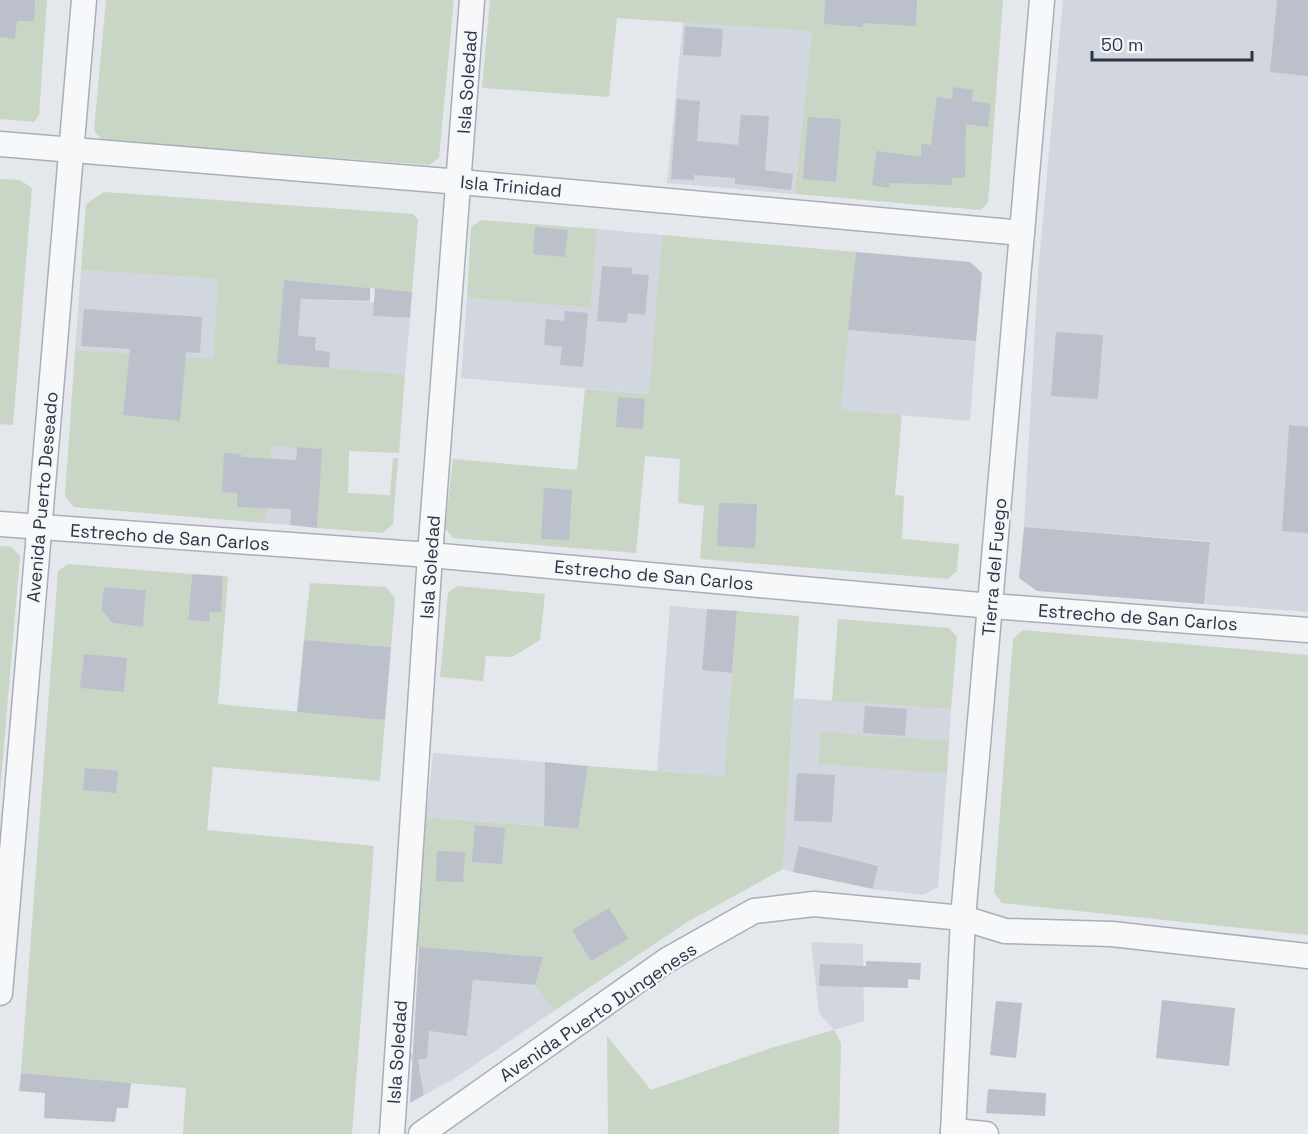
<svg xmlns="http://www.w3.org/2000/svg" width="1308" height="1134" font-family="'Space Grotesk',sans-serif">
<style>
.built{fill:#d2d6de}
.green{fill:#c9d6c5;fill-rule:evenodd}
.building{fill:#bbc0ca}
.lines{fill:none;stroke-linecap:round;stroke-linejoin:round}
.minor-casing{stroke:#a9aeb7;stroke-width:27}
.minor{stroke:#f7f8fa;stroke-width:24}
.labels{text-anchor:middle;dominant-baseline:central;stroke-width:4.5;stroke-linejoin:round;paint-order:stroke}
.street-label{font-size:18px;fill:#2b3445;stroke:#f4f6f9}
</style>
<rect width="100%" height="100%" fill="#e4e7ec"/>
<!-- built -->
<g class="built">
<path d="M1063 0H1277L1308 76V612L1204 604 1210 541 1024 527 1038 273Z"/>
<path d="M683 22 812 31 795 194 667 183Z"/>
<path d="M597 229 662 235 650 394 461 378 467 298 591 308Z"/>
<path d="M81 270 218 279 213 360 75 350Z"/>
<path d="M301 299 374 302V316L410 318 405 374 329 368 330 352 315 350 316 337 280 335 281 324 299 325Z"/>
<path d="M848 330 976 341 970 421 841 410Z"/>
<path d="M272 446 297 447 290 525 266 523Z"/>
<path d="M670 606 707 609 702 670 732 673 724 776 657 771Z"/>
<path d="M794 698 951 709 949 741 821 733 819 764 947 774 938 887 923 895 873 889 878 866 800 846 793 872 783 869Z"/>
<path d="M433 753 545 762 544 826 426 817Z"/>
<path d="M811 942 863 944 864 1021 834 1030 819 1013Z"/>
<path d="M473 980 535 985 554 1011 452 1080 424 1095 420 1068 413 1061 407 1060 408 1054 417 1053 429 1031 467 1035Z"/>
</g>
<!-- green -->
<g class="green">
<path d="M0 0H47L39 115 34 122 0 119Z"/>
<path d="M106 0H454L439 158 429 165 102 140 94 131Z"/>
<path d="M490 0H1003L988 203 980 210 795 194 812 31 617 18 609 97 482 88Z"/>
<path d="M0 179 20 180 32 188 13 425 0 424Z"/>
<path d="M104 192 413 214 418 220 412 292 284 280 278 364 405 374 399 453 349 451 348 493 390 495 393 458H398L393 524 383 533 317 528 321 449 272 446 266 523 74 507 65 496 75 350 213 359 218 279 81 270 86 204Z"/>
<path d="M481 220 597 229 591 308 467 298 471 227Z"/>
<path d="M662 235 856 252 841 410 902 415 895 495 904 496 902 539 959 544 957 571 948 579 700 559 704 506 678 503 680 459 645 456 636 553 453 538 445 528 453 459 577 470 585 389 649 394Z"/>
<path d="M0 546 11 547 20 556 0 792Z"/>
<path d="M68 564 192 574 188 620 209 622V612L221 613 223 576 228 577 218 704 385 720 380 781 213 767 207 830 374 846 352 1134H183L186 1088 21 1073 58 571ZM104 587 146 590 143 627 112 623 101 610Z"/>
<path d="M310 583 386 587 395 598 391 647 304 640Z"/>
<path d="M457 586 545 594 540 640 512 657 486 656 483 681 440 677 448 593Z"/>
<path d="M737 611 799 616 783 869 689 921 554 1011 535 985 543 957 414 947 426 817 577 829 588 766 724 776Z"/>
<path d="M838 619 949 628 957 637 951 709 832 701Z"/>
<path d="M1023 630 1308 655V935L1002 903 994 893 1013 639Z"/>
<path d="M821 732 949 741 947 774 818 764Z"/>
<path d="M834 1030 841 1043 839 1134H608L607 1036 651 1090 771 1048Z"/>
</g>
<!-- building -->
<g class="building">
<path d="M0 0H35L34 21H17L15 39 0 37Z"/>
<path d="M825 0H917L916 26 863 23V27L824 24Z"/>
<path d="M1277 0H1308V76L1270 72Z"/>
<path d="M685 26 723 29 721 57 683 55Z"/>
<path d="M953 87 973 90 972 101 991 104 988 127 966 124 965 178H952V185L890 183 889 188 872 185 877 151 921 157V144L931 145 937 97 952 99Z"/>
<path d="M677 99 700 101 697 141 738 145 741 115 769 116 765 170 793 174 791 190 735 184V178L694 175V180L671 179Z"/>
<path d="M808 117 841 119 836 182 803 179Z"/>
<path d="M535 227 568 230 565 257 533 254Z"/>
<path d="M856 252 970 262 982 273 976 341 848 330Z"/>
<path d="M602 266 632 268V274L649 275 645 315 628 313 627 323 597 321Z"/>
<path d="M284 280 370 288V301L301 299 298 336 316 337 315 350 330 352 329 368 277 364Z"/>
<path d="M375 288 412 292 410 318 373 316Z"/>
<path d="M84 309 202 317 200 353 186 352 180 421 123 415 130 349 81 346Z"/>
<path d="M565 311 588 313 583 367 560 365 562 347 544 345 546 319 564 321Z"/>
<path d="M1056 332 1103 335 1098 399 1051 396Z"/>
<path d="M618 397 645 399 643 429 616 427Z"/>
<path d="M1289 425 1308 427V533L1282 531Z"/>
<path d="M297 447 322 449 317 528 290 525 291 509 237 507V493L222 492 224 453 241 454V457L296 460Z"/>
<path d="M544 488 572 490 569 540 541 539Z"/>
<path d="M719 503 757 504 755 548 717 546Z"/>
<path d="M1024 527 1210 542 1204 604 1037 591 1019 578Z"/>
<path d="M192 574 223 576 221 613 209 612 210 622 188 620Z"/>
<path d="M104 587 146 590 143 627 112 623 101 610Z"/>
<path d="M707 609 737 611 732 673 702 670Z"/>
<path d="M304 640 391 647 385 720 297 712Z"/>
<path d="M84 654 127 658 124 692 80 688Z"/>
<path d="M865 706 907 709 905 736 863 733Z"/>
<path d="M545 762 588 766 578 829 544 826Z"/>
<path d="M85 768 118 771 116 793 83 790Z"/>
<path d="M797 773 835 775 832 822 794 821Z"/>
<path d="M475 825 505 828 502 864 472 862Z"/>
<path d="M799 846 878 866 873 889 793 872Z"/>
<path d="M437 851 465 852 463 882 436 881Z"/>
<path d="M609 908 628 939 591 961 572 930Z"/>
<path d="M419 947 543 957 535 985 473 980 467 1036 429 1031 427 1059H418L424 1095 410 1103Z"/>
<path d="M866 961 921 963 920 980 908 979V988L819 986 820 964 866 966Z"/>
<path d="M1162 1000 1235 1008 1229 1066 1156 1058Z"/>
<path d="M996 1001 1022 1003 1016 1058 990 1055Z"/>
<path d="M21 1073 131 1083 128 1108H117L115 1122 44 1118 45 1093 19 1091Z"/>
<path d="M988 1089 1046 1093 1045 1116 986 1113Z"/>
</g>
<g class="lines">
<defs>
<g id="minor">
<path d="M0 144 460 182 1022 233"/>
<path d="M0 524 430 555 991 606 1308 630"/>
<path d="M0 993 84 0"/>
<path d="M953 1131 986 1134"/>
<path d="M392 1134 430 555 472 0"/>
<path d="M421 1134 667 960 754 911 814 904 963 918 1005 931 1112 934 1308 956"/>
<path d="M953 1134 963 918 1042 0"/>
</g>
</defs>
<!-- minor casing -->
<use href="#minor" class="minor-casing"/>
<!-- minor -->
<use href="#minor" class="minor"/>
</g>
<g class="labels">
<!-- street labels -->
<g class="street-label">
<text transform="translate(467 82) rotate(-86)">Isla Soledad</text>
<text transform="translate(511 186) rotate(5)">Isla Trinidad</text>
<text transform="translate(42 497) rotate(-85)">Avenida Puerto Deseado</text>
<text transform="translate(170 537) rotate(4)">Estrecho de San Carlos</text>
<text transform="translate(430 567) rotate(-86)">Isla Soledad</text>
<text transform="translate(994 567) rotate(-85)">Tierra del Fuego</text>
<text transform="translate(654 575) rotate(5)">Estrecho de San Carlos</text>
<text transform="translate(1138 617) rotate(4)">Estrecho de San Carlos</text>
<text transform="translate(598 1012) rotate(-34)">Avenida Puerto Dungeness</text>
<text transform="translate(397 1052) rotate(-86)">Isla Soledad</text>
</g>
</g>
<!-- scale -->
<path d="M1092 51v9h160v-9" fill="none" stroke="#2b3445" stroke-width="3"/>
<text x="1101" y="51" font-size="18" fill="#2b3445" stroke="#f4f6f9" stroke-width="4.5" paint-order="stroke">50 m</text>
</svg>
